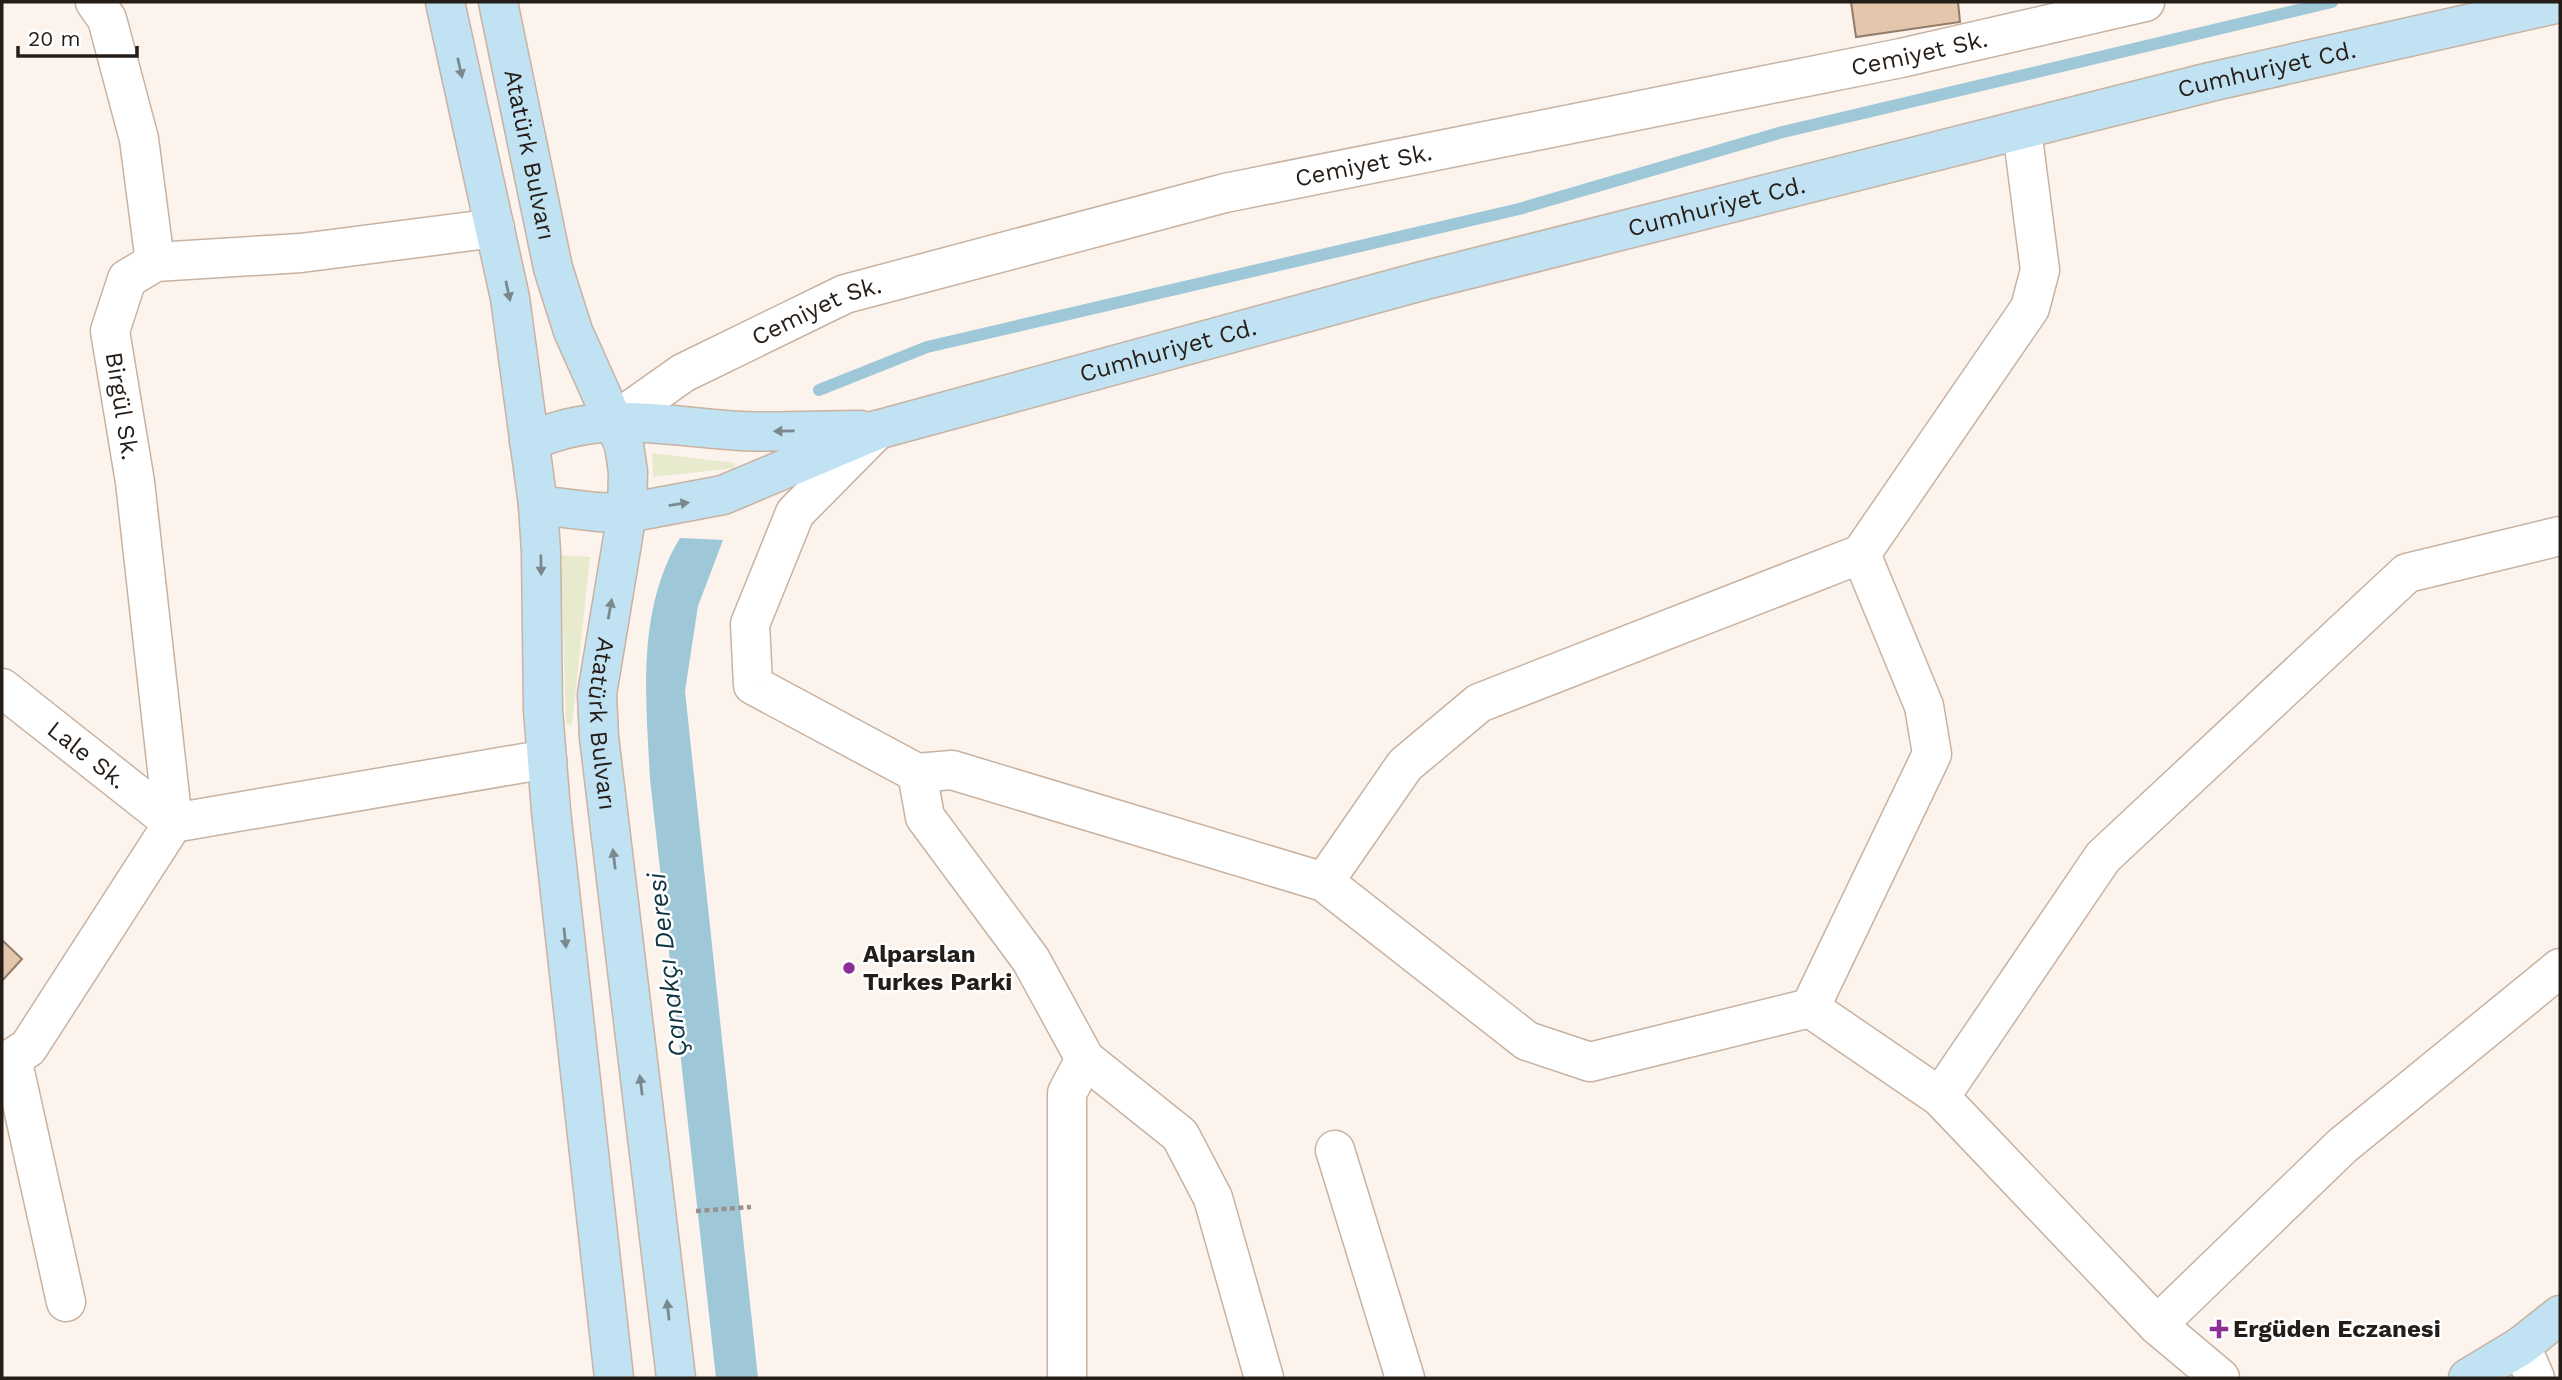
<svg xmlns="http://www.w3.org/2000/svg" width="2562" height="1380" font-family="'Work Sans',sans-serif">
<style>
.green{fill:#e8eacd}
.water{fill:#9ec7d8}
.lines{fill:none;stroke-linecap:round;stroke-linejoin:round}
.stream{stroke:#9ec7d8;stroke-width:12}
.building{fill:#e4c6ac;stroke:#917d6c;stroke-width:2}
.street-casing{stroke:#c8b2a1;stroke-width:41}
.secondary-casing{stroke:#c8b2a1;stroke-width:41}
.path{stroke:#99918a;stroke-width:4.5;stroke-dasharray:5 3.5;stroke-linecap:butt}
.street{stroke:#fff;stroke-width:38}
.secondary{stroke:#c1e2f2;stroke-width:38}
.oneway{fill:#7b898f}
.poi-dot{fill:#8d2d96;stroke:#fff;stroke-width:2.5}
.labels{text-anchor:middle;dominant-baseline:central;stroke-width:5;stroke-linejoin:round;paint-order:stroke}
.street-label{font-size:24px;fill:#251d17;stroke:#fff}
.poi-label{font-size:24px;font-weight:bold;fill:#251d17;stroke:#fff;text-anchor:start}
.water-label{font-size:26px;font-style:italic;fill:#0f3542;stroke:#fff}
</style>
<rect width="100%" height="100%" fill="#fcf3ec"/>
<!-- green -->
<g class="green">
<path d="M652 453 735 463V468L653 477Z"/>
<path d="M561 555 590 557 572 725 566 724Z"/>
</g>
<!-- water -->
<path class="water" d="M680 538 723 540 698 606 685 691 758 1378H716L650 779C646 699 636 610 680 538Z"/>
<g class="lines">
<!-- stream -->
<path class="stream" d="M819 390 927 347 1519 209 1779 133 2332 2"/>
</g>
<!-- building -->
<g class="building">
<path d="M1851 2H1958L1960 22 1856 37Z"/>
<path d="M2 940 22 959 2 981Z"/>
</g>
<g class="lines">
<defs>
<g id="street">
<path d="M95 2 107 19 139 139 155 262"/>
<path id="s1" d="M615 421 683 373 845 294 1225 193 1901 58 2145 2"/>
<path d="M877 430 795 513 750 624 753 685 917 773 925 817 1031 960 1085 1059 1180 1135 1213 1198 1264 1378"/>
<path id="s2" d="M2 688 173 823"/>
<path d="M917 773 952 770 1324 882 1527 1041 1590 1062 1810 1008 1940 1097 2157 1325 2220 1378"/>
<path d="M173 823 135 482 110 331 127 279 155 262 301 253 495 228"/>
<path d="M1324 882 1405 765 1479 703 1861 554 2030 308 2040 270 2022 130"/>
<path d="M1810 1008 1932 754 1924 706 1861 554"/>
<path d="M12 1058 66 1302"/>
<path d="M2 1064 28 1048 173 823 547 759"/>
<path d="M1940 1097 2103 857 2407 573 2560 536"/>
<path d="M1335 1150 1405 1378"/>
<path d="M2157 1325 2342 1146 2560 968"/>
<path d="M2521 1346 2535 1378"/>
<path d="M1067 1378V1093L1085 1059"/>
</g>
<g id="secondary">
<path d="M445 2 510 298 538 505 541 552 543 710 551 811 614 1378"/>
<path id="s3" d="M498 2 553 268 573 331 624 445 628 472 627 513 597 694 599 737 676 1378"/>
<path d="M529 442C602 408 665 427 741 431 781 433 821 430 861 430"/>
<path id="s4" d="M538 505 597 512 627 513 723 495 877 430 1422 281 2210 82 2560 3"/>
<path d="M2468 1378 2521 1346 2560 1315"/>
</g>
</defs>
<!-- street casing -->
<use href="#street" class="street-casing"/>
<!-- secondary casing -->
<use href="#secondary" class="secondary-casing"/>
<!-- path -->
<path class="path" d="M696 1211 751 1207"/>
<!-- street -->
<use href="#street" class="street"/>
<!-- secondary -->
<use href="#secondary" class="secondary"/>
</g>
<!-- one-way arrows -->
<defs><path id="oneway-solid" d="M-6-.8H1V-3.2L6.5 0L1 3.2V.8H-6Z" transform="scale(1.75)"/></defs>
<g class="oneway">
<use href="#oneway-solid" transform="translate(460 68) rotate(77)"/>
<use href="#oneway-solid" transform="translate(508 291) rotate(78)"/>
<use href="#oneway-solid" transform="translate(784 431) rotate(179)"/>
<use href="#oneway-solid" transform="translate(679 504) rotate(-9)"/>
<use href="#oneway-solid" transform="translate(541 565) rotate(89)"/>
<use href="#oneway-solid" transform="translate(610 609) rotate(-80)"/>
<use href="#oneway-solid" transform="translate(614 859) rotate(-97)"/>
<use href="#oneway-solid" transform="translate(565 938) rotate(84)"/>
<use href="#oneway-solid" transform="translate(641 1085) rotate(-97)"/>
<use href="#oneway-solid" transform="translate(668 1310) rotate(-96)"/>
</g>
<!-- markers -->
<g class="poi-dot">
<circle cx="849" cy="968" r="7"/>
<path d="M2215.5 1318.5h7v7h7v7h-7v7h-7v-7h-7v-7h7z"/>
</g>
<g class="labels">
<!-- street labels -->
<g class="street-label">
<text stroke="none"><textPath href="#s1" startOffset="1365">Cemiyet Sk.</textPath></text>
<text stroke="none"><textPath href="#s4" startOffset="1790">Cumhuriyet Cd.</textPath></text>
<text stroke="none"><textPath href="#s3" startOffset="156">Atatürk Bulvarı</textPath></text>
<text stroke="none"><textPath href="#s1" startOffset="798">Cemiyet Sk.</textPath></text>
<text stroke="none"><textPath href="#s4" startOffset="1223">Cumhuriyet Cd.</textPath></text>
<text stroke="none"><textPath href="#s1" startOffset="231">Cemiyet Sk.</textPath></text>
<text stroke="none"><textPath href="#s4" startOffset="656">Cumhuriyet Cd.</textPath></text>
<text transform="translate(122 406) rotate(81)">Birgül Sk.</text>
<text stroke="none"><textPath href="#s3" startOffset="744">Atatürk Bulvarı</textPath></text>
<text stroke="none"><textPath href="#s2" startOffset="108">Lale Sk.</textPath></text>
</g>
<!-- poi labels -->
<g class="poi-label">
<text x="863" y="954">Alparslan<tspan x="863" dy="28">Turkes Parki</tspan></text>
<text x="2233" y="1329">Ergüden Eczanesi</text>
</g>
<!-- water labels -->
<g class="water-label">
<text transform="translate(667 965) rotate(-97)">Çanakçı Deresi</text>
</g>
</g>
<!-- border -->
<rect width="2562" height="1380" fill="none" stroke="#251d17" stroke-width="7"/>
<!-- scale -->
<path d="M18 46v10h119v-10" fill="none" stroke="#251d17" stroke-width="3.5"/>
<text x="28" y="46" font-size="21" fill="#251d17" stroke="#ffffff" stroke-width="5" paint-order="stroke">20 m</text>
</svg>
